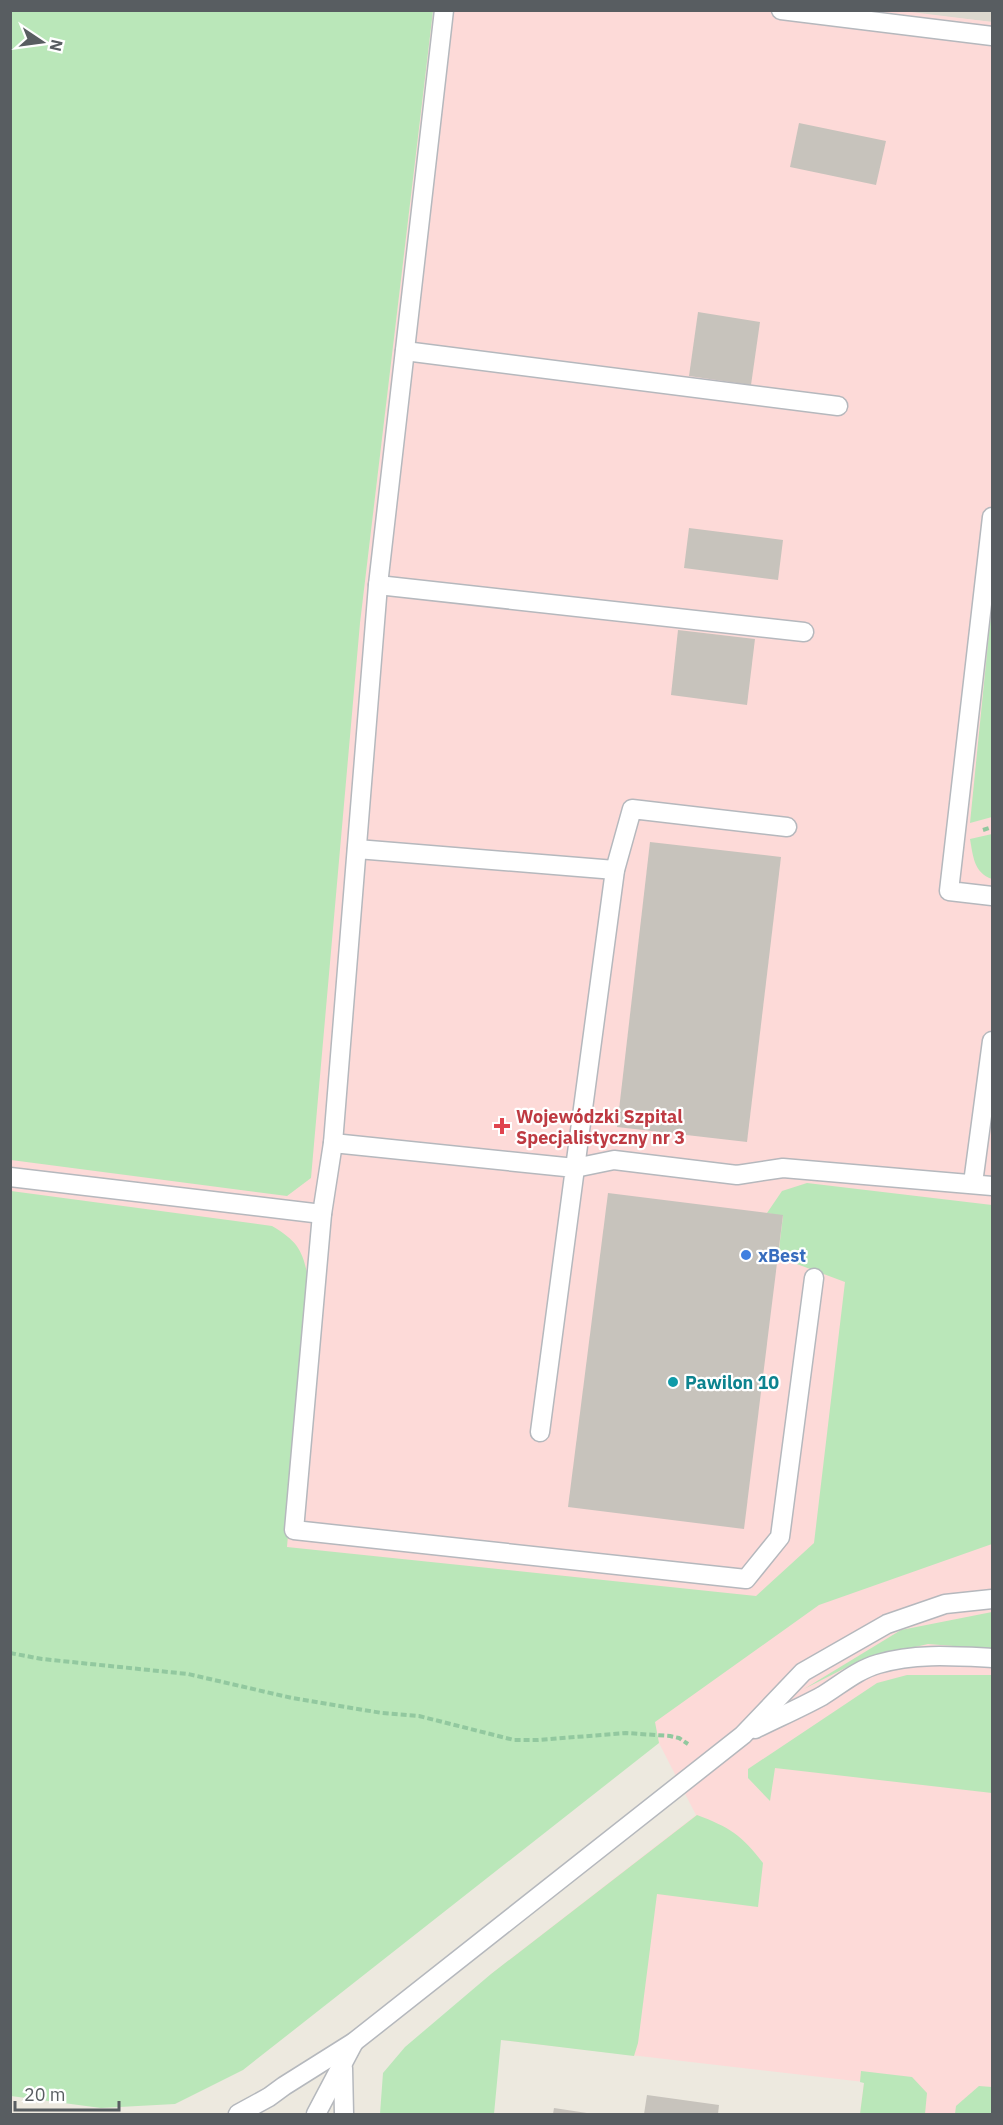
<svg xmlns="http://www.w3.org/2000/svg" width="1003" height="2125" font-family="'IBM Plex Sans',sans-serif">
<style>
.education{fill:#dcd8ce}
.medical{fill:#fddad8}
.green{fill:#bae7b9}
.building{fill:#c7c3bc}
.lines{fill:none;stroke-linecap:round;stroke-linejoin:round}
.lane-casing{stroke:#b5b8bd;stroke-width:21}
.path{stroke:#92c89f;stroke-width:4;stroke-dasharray:6 3;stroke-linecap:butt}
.lane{stroke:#fff;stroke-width:18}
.health-dot{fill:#e0444e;stroke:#fff;stroke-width:2}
.shop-dot{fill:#3f7fe0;stroke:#fff;stroke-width:2}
.culture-dot{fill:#0f9aa8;stroke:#fff;stroke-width:2}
.labels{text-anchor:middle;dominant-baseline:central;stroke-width:4.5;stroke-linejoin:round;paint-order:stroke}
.health-label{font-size:18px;font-weight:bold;fill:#be3a42;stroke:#fff;text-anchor:start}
.shop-label{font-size:18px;font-weight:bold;fill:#366cbe;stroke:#fff;text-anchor:start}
.culture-label{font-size:18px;font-weight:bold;fill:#0d838f;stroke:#fff;text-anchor:start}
</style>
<rect width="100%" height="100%" fill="#ede9df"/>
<!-- education -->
<path class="education" d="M895 11H992V22Z"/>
<!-- medical -->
<path class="medical" d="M895 10 992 22V2114H860L864 2082 501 2040 491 1974 696 1815 659 1743 654 1722 11 1629V580L360 622 433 11Z"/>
<!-- green -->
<g class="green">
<path d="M11 10 433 11 360 623 311 1178 287 1196 11 1160Z"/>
<path d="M992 603V817L970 823Z"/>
<path d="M992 834V879C974 873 973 856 970 839Z"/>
<path d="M807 1183 992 1205V1544L819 1605 655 1722 659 1743 243 2070 175 2104 101 2108 11 2096V1191L272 1226C299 1242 303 1251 309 1282L287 1547 756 1596 814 1543 845 1282 778 1257 783 1216 767 1213 782 1191Z"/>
<path d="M992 1612V1649L928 1644 863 1659 804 1689 901 1630Z"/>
<path d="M907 1675H992V1793L775 1768 770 1801 748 1778V1769L877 1683Z"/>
<path d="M697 1815C729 1827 742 1835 763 1863L758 1907 657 1894 638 2043 634 2056 501 2040 494 2114H380L383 2073 405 2047 491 1974Z"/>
<path d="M861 2071 912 2077 927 2093 925 2114H860L864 2083 860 2082Z"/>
<path d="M979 2086 992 2087V2114H955L956 2106Z"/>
</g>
<!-- building -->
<g class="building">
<path d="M799 123 886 141 876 185 790 167Z"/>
<path d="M698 312 760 322 751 385 689 376Z"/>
<path d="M689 528 783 540 778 580 684 568Z"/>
<path d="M678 630 755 639 747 705 671 695Z"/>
<path d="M650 842 781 857 747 1142 617 1127Z"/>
<path d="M608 1193 783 1215 744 1529 568 1507Z"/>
<path d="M647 2095 719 2105 718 2114H644Z"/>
<path d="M554 2108 587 2113V2114H553Z"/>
</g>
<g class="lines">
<defs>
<g id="lane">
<path d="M444 10 378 585 333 1143 322 1214 294 1530 746 1579 780 1537 814 1278"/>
<path d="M781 10 992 36"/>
<path d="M405 351 838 406"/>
<path d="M992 517 949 891 992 896"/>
<path d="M378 585 804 632"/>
<path d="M787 827 632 809 615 870 575 1168 614 1160 737 1175 783 1168 992 1186"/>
<path d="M357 849 615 870"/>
<path d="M333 1143 575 1168 540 1432"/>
<path d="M10 1177 322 1214"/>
<path d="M973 1183 992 1041"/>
<path d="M755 1729C777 1718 800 1708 822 1696 840 1685 857 1670 878 1664 915 1653 954 1656 992 1658"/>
<path d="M343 2068 344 2114"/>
<path d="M238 2114 269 2097 284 2086 354 2042 743 1735 803 1672 887 1624 945 1604 992 1599"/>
<path d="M316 2114 354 2042"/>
</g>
</defs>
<!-- lane casing -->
<use href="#lane" class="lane-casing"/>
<!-- path -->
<g class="path">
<path d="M983 830 992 827"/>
<path d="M10 1653 42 1659 188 1674 292 1698 382 1713 419 1716 514 1740H538L626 1733 670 1736 679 1738 688 1744"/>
</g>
<!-- lane -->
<use href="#lane" class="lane"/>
</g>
<!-- markers -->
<path class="health-dot" d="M499 1117h6v6h6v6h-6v6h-6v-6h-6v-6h6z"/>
<circle class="shop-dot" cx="746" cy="1255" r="6"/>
<circle class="culture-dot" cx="673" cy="1382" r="6"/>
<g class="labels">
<!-- health labels -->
<g class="health-label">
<text x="516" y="1116">Wojewódzki Szpital<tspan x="516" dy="21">Specjalistyczny nr 3</tspan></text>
</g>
<!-- shop labels -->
<g class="shop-label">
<text x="758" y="1255">xBest</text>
</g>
<!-- culture labels -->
<g class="culture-label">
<text x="685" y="1382">Pawilon 10</text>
</g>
</g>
<!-- border -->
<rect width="1003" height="2125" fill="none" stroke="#585d61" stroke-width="24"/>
<!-- north arrow -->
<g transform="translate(42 42) rotate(103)" stroke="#ffffff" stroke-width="4.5" paint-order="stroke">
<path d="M0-4.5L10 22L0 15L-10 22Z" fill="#585d61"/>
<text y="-9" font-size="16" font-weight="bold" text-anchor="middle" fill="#585d61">N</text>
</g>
<!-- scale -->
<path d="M15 2101v9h104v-9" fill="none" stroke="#585d61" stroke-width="3"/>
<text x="24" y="2101" font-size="18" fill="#585d61" stroke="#ffffff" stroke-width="4.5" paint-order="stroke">20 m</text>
</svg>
